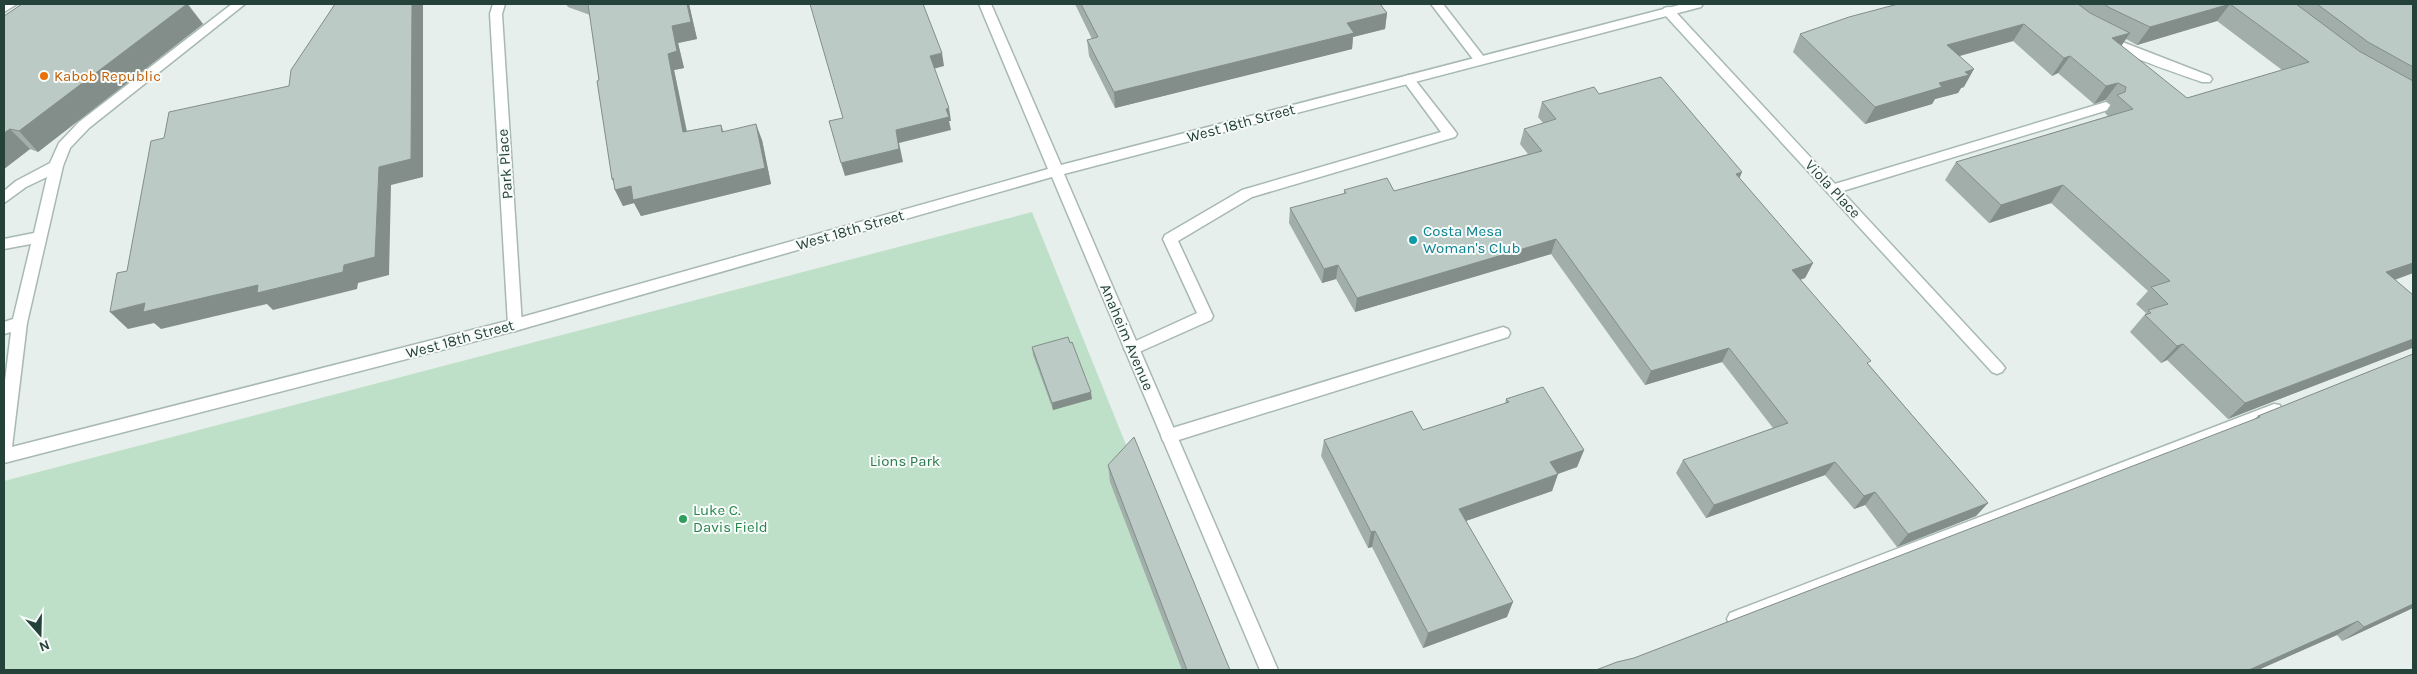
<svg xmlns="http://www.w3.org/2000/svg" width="2417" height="674" font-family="Karla,sans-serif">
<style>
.green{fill:#bfe0c8}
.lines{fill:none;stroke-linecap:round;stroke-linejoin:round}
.service-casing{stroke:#a8b8b2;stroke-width:3}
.minor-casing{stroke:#a8b8b2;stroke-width:3}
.tertiary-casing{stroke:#a8b8b2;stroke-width:3}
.service{fill:#fff;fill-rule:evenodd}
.minor{fill:#fff;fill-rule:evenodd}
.tertiary{fill:#fff;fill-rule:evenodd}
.wall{fill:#a1aea9;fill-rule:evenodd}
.shaded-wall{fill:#838d89}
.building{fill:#bbcac4;stroke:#838d89}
.food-dot{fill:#e8710a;stroke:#f7fbf9;stroke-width:2}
.culture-dot{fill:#0f9aa8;stroke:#f7fbf9;stroke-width:2}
.leisure-dot{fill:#2e9e5b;stroke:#f7fbf9;stroke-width:2}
.labels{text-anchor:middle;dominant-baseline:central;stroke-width:4;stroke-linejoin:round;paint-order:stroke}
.food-label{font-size:15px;fill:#c56008;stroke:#f7fbf9;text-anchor:start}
.street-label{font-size:15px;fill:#24423a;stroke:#f7fbf9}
.culture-label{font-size:15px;fill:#0d838f;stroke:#f7fbf9;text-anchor:start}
.park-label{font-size:15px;fill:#2d7a4b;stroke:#f7fbf9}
.leisure-label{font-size:15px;fill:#27864d;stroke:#f7fbf9;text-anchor:start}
</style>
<rect width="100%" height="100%" fill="#e6efeb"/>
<!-- green -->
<path class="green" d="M1032 212 1217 670H4V481Z"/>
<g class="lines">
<defs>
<g id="service">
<path d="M232 4H245L89 128 70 148 63 166 27 323 12 447 10 452 4 454V389L11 332 4 334V322L13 319 31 244 4 249V239L34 233 47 177 26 187 4 203V191L16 181 50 163 59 143 79 122Z"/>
<path d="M2104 32 2125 43 2210 76 2212 79 2210 82H2202C2180 74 2110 52 2098 36Z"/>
<path d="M1408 75 1412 76 1455 131 1457 134 1455 137 1252 197 1178 241 1213 316 1211 320 1137 353 1132 355 1127 353 1124 349 1127 345 1197 313 1163 239 1165 235 1242 190 1441 132 1402 79Z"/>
<path d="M2106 102 2112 106 2111 109 1833 194 1826 189 1828 186Z"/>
<path d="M1503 327 1508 329 1510 333 1508 337 1169 443 1163 441 1161 436 1163 431 1169 429Z"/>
</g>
<g id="minor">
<path d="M493 4H505L502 14 522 325 520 329 515 331 510 329 508 325 490 14Z"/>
<path d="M1431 4H1443L1484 57 1486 60 1484 63H1476Z"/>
<path d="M1668 7 1672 8 2002 364 2005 368 2002 372 1997 374 1992 372 1664 14 1662 11 1664 8Z"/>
<path d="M2274 404 2280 405 2282 410 2280 415 1736 627 1730 625 1727 619 1730 613Z"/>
</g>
<g id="tertiary">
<path d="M4 4H17L4 12Z"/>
<path d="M979 4H991L1061 165 1683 4H1703L1701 7 1064 174 1278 670H1260L1052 177 515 331 4 463V449L515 319 1048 169Z"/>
</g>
</defs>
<!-- service casing -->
<use href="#service" class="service-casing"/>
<!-- minor casing -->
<use href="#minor" class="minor-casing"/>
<!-- tertiary casing -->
<use href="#tertiary" class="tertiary-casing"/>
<!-- service -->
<use href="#service" class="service"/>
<!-- minor -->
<use href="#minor" class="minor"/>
<!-- tertiary -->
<use href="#tertiary" class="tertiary"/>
</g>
<!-- wall -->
<g class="wall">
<path d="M22 4H188L203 24 38 152 30 149 4 169V16Z"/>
<path d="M566 4H689L697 39 678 43 684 68 674 70 687 131 721 125 724 132 762 140 771 184 641 216 634 203 623 206 615 190 614 183 612 179 599 80 590 15 568 7Z"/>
<path d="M1075 4H1380L1387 13 1385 29 1353 37 1352 49 1115 108 1089 56 1087 40 1092 39Z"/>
<path d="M1898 4H2413V273L2395 280 2413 295V349L2412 348 2228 419 2167 360 2161 363 2130 332 2146 313 2136 304 2148 291 2051 203 1989 223 1945 180 1956 162 2108 116 2105 113 2111 104 2105 100 2094 104 2058 73 2052 76 2013 41 1960 56 1964 87 1961 88 1958 93 1935 99 1932 104 1865 124 1793 52 1800 34ZM2217 21 2282 70 2187 98 2121 46 2126 39 2137 45Z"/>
<path d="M1599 94 1739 178 1813 263 1805 278 1800 280 1869 365 1988 503 1976 516 1897 547 1865 505 1854 509 1825 475 1706 518 1676 473 1683 460 1773 428 1722 362 1645 385 1551 254 1355 312 1336 279 1322 283 1289 223 1290 208 1344 194V190L1394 191 1528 154 1520 144 1524 129 1543 123 1538 117 1542 102Z"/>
<path d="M1032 347 1092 399 1053 410 1033 355Z"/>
<path d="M2413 354V608L2342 641 2337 635 2258 670H1596L1634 658 2253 420 2258 416Z"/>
<path d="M1506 399 1584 450 1577 467 1558 474 1552 491 1466 521 1507 617 1423 648 1372 547 1368 548 1321 456 1324 440 1423 430 1505 404Z"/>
<path d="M1108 465 1230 670H1182L1110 482Z"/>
</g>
<!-- shaded-wall -->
<g class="shaded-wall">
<path d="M187 4 203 24 38 152 19 131Z"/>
<path d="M412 4H423V177L391 185 389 275 358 283 357 289 273 310 267 304 161 329 154 323 128 329 110 312 145 303 344 265 379 167Z"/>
<path d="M687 4H689L697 39 678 43 684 68 674 70 690 148 683 132 668 54 672 26Z"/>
<path d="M2230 4 2217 21 2137 45 2150 27Z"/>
<path d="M1387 13 1385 29 1353 37 1352 49 1115 108 1114 92 1347 23Z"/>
<path d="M2024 24 2013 41 1937 62 1947 45Z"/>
<path d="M2130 33 2118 51 2112 38Z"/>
<path d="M942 53 944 66 933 69 930 56Z"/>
<path d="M2070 56 2058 73 2052 76 2064 58Z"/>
<path d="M1974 69 1964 87 1961 88 1958 93 1935 99 1932 104 1865 124 1875 107 1939 83 1965 72Z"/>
<path d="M2118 83 2105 100 2094 104 2106 86Z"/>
<path d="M949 108 951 121H949L951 130 899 143 903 162 845 176 841 163 896 130Z"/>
<path d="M756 124 762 140 771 184 641 216 634 203 623 206 615 190 617 189 612 179 613 178 631 186Z"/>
<path d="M10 129 30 149 4 169V133Z"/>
<path d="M1742 172 1736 187V174Z"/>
<path d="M2063 185 2051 203 1989 223 2001 205Z"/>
<path d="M1556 239 1551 254 1355 312 1357 298Z"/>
<path d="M1813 263 1805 278 1784 285 1792 270Z"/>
<path d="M2413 263V273L2368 289 2386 272Z"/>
<path d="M1338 265 1336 279 1322 283 1324 269Z"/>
<path d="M2413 339V347L2412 348 2228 419 2245 403Z"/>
<path d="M2183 344 2167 360 2161 363 2177 346Z"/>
<path d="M1729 348 1722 362 1645 385 1651 371Z"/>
<path d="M1091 392 1092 399 1053 410 1052 403Z"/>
<path d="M1584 450 1577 467 1543 479 1550 462Z"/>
<path d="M1835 462 1825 475 1706 518 1714 505Z"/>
<path d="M1558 474 1552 491 1454 525 1459 509Z"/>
<path d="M1875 492 1865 505 1854 509 1864 496Z"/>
<path d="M1988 503 1976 516 1897 547 1908 534Z"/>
<path d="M1375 531 1372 547 1368 548 1371 532Z"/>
<path d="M1513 602 1507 617 1423 648 1428 633Z"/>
<path d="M2413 604V608L2342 641 2364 627Z"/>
<path d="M2358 621 2337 635 2258 670H2249Z"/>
</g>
<!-- building -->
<g class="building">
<path d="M22 4H187L19 131 10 129 4 133V16Z"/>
<path d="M335 4H412L411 159 379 167 375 257 344 265 343 272 257 293 258 285 143 312 145 303 110 312 117 273 127 271 151 141 164 138 169 112 289 86 291 70Z"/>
<path d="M588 4H687L691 22 672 26 677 51 668 54 683 132 721 125 722 132 756 124 765 168 633 200 631 186 615 190 613 178 612 179 597 81 599 80Z"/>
<path d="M810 4H923L942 53 930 56 949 108 946 109 949 117 896 130 899 149 841 163 829 121 843 118Z"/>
<path d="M1081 4H1380L1387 13 1347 23 1354 33 1114 92 1087 40 1098 37Z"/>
<path d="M1898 4H2078L2090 13 2130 33 2112 38 2187 98 2309 62 2230 4H2296L2359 51 2413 81V263L2386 272 2413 295V339L2245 403 2183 344 2177 346 2145 315 2151 313 2148 310 2168 304 2151 287 2170 281 2063 185 2001 205 1956 162 2133 109 2117 95 2125 92 2126 87 2118 83 2106 86 2070 56 2064 58 2024 24 1947 45 1974 69 1965 72 1969 75 1939 83 1942 87 1875 107 1800 34 1849 17Z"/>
<path d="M2104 4H2230L2150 27 2110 8Z"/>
<path d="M2317 4H2413V67L2368 42Z"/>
<path d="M1661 77 1742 172 1736 174 1813 263 1792 270 1871 361 1867 363 1988 503 1908 534 1875 492 1864 496 1835 462 1714 505 1683 460 1788 423 1729 348 1651 371 1556 239 1357 298 1338 265 1324 269 1290 208 1346 193 1344 190 1387 178 1394 191 1542 151 1524 129 1556 119 1542 102 1594 87 1599 94Z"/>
<path d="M1068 337 1070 343 1072 342 1091 392 1052 403 1032 347Z"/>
<path d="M2413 354V604L2364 627 2358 621 2249 670H1596L1617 662 1634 658 2260 417 2258 416Z"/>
<path d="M1543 387 1584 450 1550 462 1558 474 1459 509 1513 602 1428 633 1375 531 1371 532 1324 440 1412 411 1423 430 1509 402 1506 399Z"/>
<path d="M1134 437 1230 670H1187L1108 465Z"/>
</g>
<!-- markers -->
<circle class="food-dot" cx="44" cy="76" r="5"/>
<circle class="culture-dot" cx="1413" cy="240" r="5"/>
<circle class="leisure-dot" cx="683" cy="519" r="5"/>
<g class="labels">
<!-- food labels -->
<g class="food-label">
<text x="54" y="76">Kabob Republic</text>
</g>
<!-- street labels -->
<g class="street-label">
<text transform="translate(1241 123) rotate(-15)">West 18th Street</text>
<text transform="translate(505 164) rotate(-94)">Park Place</text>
<text transform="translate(1833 189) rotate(47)">Viola Place</text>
<text transform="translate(850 230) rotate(-16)">West 18th Street</text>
<text transform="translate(1127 337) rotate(67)">Anaheim Avenue</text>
<text transform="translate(460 339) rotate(-15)">West 18th Street</text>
</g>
<!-- culture labels -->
<g class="culture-label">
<text x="1423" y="231">Costa Mesa<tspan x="1423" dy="17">Woman's Club</tspan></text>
</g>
<!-- park labels -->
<g class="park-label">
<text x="905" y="461">Lions Park</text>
</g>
<!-- leisure labels -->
<g class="leisure-label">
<text x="693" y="510">Luke C.<tspan x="693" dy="17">Davis Field</tspan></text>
</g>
</g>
<!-- border -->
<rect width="2417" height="674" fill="none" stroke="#24423a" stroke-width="10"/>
<!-- north arrow -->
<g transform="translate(40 634) rotate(160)" stroke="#f7fbf9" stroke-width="4" paint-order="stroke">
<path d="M0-4L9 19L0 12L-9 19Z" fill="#24423a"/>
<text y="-8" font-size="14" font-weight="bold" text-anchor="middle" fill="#24423a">N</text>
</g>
</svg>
